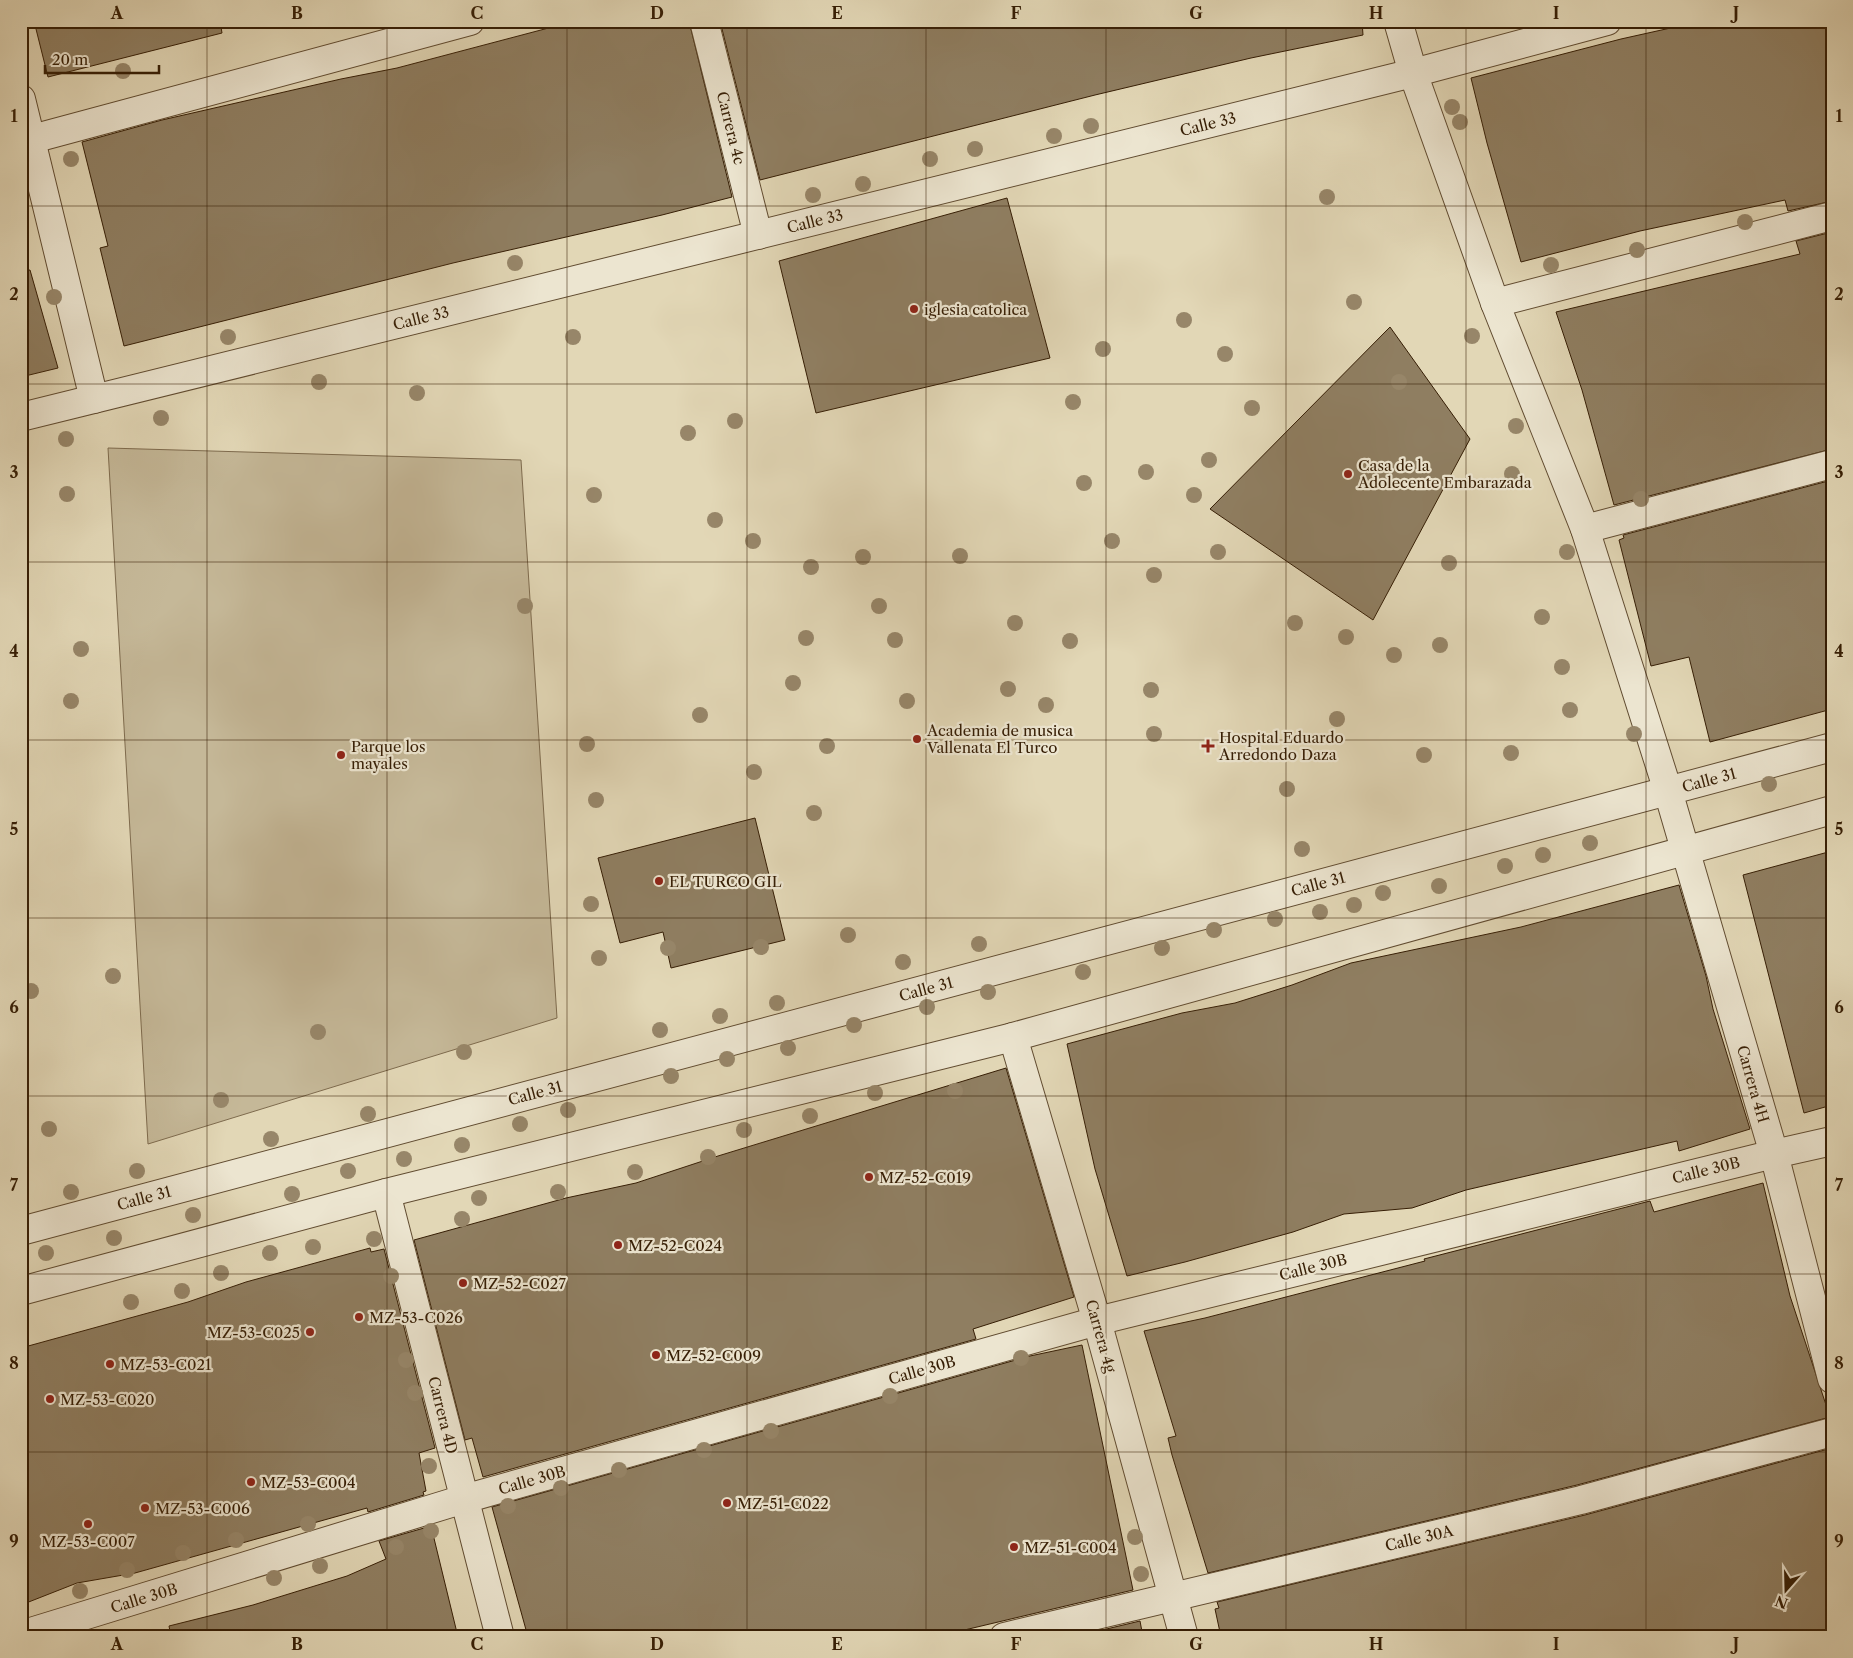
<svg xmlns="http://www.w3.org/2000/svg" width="1853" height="1658" font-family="'Libre Caslon Text',serif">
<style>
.green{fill:#c5b898;stroke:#7e6b4e}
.building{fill:#8f7e61;stroke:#361e05}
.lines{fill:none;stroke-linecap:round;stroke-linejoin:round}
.minor-casing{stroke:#614c31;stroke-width:30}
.tertiary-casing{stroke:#614c31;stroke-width:30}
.minor{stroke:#ece5d0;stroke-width:28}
.tertiary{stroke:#ece5d0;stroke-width:28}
.tree{fill:#978669}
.grid{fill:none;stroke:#361e05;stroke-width:1;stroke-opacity:0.55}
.poi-dot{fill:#8f2418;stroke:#ece5d0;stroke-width:2}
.labels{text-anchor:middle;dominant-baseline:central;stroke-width:4.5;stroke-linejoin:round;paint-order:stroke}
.street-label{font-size:15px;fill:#361e05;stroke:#ece5d0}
.poi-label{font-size:15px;fill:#361e05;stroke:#ece5d0;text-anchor:start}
.neatline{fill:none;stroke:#361e05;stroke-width:2}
.grid-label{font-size:16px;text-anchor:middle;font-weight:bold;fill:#361e05}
</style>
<rect width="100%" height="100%" fill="#e2d7b6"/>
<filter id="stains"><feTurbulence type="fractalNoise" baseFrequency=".004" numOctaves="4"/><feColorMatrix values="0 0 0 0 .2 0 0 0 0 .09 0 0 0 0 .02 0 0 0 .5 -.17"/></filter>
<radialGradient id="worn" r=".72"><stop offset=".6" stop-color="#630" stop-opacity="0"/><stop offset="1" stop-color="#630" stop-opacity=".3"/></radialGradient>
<!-- green -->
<path class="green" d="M108 448 521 460 557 1018 148 1144Z"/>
<!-- building -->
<g class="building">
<path d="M34 21H220L222 33 48 77Z"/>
<path d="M575 21H689L732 197 662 215 453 263 124 346 100 248 108 246 82 142 162 120 341 79 397 68Z"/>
<path d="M720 21H1362L1363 35 1251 58 1095 95 760 180Z"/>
<path d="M1702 21H1832V201L1788 211 1785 200 1640 231 1521 262 1487 143 1471 78 1621 39Z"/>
<path d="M1007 198 1050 358 816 413 779 261Z"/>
<path d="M1832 232V449L1614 505 1582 390 1556 312 1800 254 1796 241Z"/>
<path d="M30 270 58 368 21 377V271Z"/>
<path d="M1390 327 1470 439 1373 620 1210 509Z"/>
<path d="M1832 480V709L1710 742 1689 657 1651 666 1619 540 1624 538 1623 535Z"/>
<path d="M755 818 785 940 671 968 663 932 620 943 598 858Z"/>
<path d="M1832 851V1105L1804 1113 1743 875Z"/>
<path d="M1679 885 1706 976 1713 1009 1750 1129 1679 1151 1677 1141 1466 1190 1412 1208 1344 1214 1293 1232 1185 1262 1127 1276 1095 1169 1067 1044 1182 1013 1235 1003 1292 985 1351 963 1521 927Z"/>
<path d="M1006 1068 1074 1297 973 1329 976 1339 483 1477 472 1438 465 1440 414 1240 566 1198 636 1183 718 1156Z"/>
<path d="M1763 1183 1790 1296 1830 1417 1577 1485 1208 1573 1172 1455 1168 1438 1176 1436 1144 1331 1205 1318 1425 1261 1424 1259 1650 1201 1654 1212Z"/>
<path d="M370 1248 371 1252 384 1249 435 1448 419 1453 426 1491 423 1492 424 1495 368 1512 367 1508 135 1573 77 1583 21 1605V1348L188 1302 246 1282Z"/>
<path d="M1082 1345 1133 1590 935 1637H528L492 1507 1030 1356Z"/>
<path d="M1832 1448V1637H1221L1215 1609 1219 1608 1217 1602 1585 1515Z"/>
<path d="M431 1526 458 1637H171L169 1626 253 1605 347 1576 386 1559 379 1541Z"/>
<path d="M1140 1621 1143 1637H1073Z"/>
</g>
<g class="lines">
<defs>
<g id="minor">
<path d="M704 21 758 235"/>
<path d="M1398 21 1413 73 1495 303 1585 529 1668 791 1774 1154 1832 1379"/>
<path d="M21 99 94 399"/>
<path d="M21 142 470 21"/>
<path d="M1495 303 1832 216"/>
<path d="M21 417 1413 73 1607 21"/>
<path d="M1585 529 1832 464"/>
<path d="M1013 1037 1097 1321 1184 1637"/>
<path d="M386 1193 500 1637"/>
<path d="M21 1635 464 1499 1097 1321 1774 1154 1832 1141"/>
<path d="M1004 1637 1581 1500 1832 1432"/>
</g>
<g id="tertiary">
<path d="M21 1231 1832 747"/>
<path d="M21 1291 386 1193 1013 1037 1832 810"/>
</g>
</defs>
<!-- minor casing -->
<use href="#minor" class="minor-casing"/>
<!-- tertiary casing -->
<use href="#tertiary" class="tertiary-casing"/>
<!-- minor -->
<use href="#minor" class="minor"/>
<!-- tertiary -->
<use href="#tertiary" class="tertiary"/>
</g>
<!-- trees -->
<g class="tree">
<circle cx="123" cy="71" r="8"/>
<circle cx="1452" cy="107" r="8"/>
<circle cx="1460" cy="122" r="8"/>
<circle cx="1091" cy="126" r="8"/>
<circle cx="1054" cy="136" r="8"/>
<circle cx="975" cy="149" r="8"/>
<circle cx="71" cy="159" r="8"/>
<circle cx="930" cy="159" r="8"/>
<circle cx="863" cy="184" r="8"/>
<circle cx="813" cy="195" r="8"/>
<circle cx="1327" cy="197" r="8"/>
<circle cx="1745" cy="222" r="8"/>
<circle cx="1637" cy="250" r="8"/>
<circle cx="515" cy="263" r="8"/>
<circle cx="1551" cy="265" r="8"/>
<circle cx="54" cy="297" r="8"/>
<circle cx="1354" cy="302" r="8"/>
<circle cx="1184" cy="320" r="8"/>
<circle cx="1472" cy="336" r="8"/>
<circle cx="228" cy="337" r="8"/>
<circle cx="573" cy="337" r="8"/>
<circle cx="1103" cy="349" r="8"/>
<circle cx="1225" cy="354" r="8"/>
<circle cx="319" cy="382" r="8"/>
<circle cx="1399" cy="382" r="8"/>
<circle cx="417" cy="393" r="8"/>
<circle cx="1073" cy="402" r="8"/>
<circle cx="1252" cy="408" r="8"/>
<circle cx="161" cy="418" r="8"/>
<circle cx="735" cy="421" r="8"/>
<circle cx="1516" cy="426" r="8"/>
<circle cx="688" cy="433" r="8"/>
<circle cx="66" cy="439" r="8"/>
<circle cx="1209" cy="460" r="8"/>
<circle cx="1146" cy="472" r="8"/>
<circle cx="1512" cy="474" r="8"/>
<circle cx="1084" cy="483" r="8"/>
<circle cx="67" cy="494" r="8"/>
<circle cx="594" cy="495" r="8"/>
<circle cx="1194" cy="495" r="8"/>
<circle cx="1641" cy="499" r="8"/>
<circle cx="715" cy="520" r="8"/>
<circle cx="753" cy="541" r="8"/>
<circle cx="1112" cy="541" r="8"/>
<circle cx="1218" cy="552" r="8"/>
<circle cx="1567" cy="552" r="8"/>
<circle cx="960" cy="556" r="8"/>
<circle cx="863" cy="557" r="8"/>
<circle cx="1449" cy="563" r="8"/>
<circle cx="811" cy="567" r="8"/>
<circle cx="1154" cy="575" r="8"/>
<circle cx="525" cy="606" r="8"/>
<circle cx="879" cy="606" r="8"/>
<circle cx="1542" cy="617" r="8"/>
<circle cx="1015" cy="623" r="8"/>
<circle cx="1295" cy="623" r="8"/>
<circle cx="1346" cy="637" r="8"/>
<circle cx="806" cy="638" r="8"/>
<circle cx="895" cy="640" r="8"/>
<circle cx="1070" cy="641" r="8"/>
<circle cx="1440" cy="645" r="8"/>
<circle cx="81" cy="649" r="8"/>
<circle cx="1394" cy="655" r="8"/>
<circle cx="1562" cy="667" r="8"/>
<circle cx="793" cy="683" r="8"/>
<circle cx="1008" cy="689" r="8"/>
<circle cx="1151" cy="690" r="8"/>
<circle cx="71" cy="701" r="8"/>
<circle cx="907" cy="701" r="8"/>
<circle cx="1046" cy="705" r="8"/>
<circle cx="1570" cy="710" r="8"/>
<circle cx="700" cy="715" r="8"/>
<circle cx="1337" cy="719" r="8"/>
<circle cx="1154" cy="734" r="8"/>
<circle cx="1634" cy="734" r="8"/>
<circle cx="587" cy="744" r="8"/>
<circle cx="827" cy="746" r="8"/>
<circle cx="1511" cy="753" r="8"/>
<circle cx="1424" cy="755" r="8"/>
<circle cx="754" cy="772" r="8"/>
<circle cx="1769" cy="784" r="8"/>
<circle cx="1287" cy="789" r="8"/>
<circle cx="596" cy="800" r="8"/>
<circle cx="814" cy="813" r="8"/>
<circle cx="1590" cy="843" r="8"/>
<circle cx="1302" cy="849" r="8"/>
<circle cx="1543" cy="855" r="8"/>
<circle cx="1505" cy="866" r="8"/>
<circle cx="1439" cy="886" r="8"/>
<circle cx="1383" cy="893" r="8"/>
<circle cx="591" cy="904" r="8"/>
<circle cx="1354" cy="905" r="8"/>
<circle cx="1320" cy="912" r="8"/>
<circle cx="1275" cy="919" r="8"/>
<circle cx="1214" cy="930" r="8"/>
<circle cx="848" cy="935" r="8"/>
<circle cx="979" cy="944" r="8"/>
<circle cx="761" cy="947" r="8"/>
<circle cx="668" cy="948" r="8"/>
<circle cx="1162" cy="948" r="8"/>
<circle cx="599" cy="958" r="8"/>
<circle cx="903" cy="962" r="8"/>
<circle cx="1083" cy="972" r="8"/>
<circle cx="113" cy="976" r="8"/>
<circle cx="31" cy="991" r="8"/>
<circle cx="988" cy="992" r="8"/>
<circle cx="777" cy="1003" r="8"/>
<circle cx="927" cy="1007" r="8"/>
<circle cx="720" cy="1016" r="8"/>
<circle cx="854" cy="1025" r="8"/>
<circle cx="660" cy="1030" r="8"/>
<circle cx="318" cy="1032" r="8"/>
<circle cx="788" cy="1048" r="8"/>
<circle cx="464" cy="1052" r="8"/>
<circle cx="727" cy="1059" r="8"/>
<circle cx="671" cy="1076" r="8"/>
<circle cx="955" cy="1091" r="8"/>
<circle cx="875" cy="1093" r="8"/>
<circle cx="221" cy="1100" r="8"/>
<circle cx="568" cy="1110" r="8"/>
<circle cx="368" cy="1114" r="8"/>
<circle cx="810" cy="1116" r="8"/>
<circle cx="520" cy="1124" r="8"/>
<circle cx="49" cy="1129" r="8"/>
<circle cx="744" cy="1130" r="8"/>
<circle cx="271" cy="1139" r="8"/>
<circle cx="462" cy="1145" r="8"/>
<circle cx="708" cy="1157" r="8"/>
<circle cx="404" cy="1159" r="8"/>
<circle cx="137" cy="1171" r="8"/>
<circle cx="348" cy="1171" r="8"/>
<circle cx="635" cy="1172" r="8"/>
<circle cx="71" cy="1192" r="8"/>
<circle cx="558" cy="1192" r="8"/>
<circle cx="292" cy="1194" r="8"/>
<circle cx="479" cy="1198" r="8"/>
<circle cx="193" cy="1215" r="8"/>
<circle cx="462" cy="1219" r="8"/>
<circle cx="114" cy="1238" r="8"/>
<circle cx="374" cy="1239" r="8"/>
<circle cx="313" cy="1247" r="8"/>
<circle cx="46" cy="1253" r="8"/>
<circle cx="270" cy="1253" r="8"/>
<circle cx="221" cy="1273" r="8"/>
<circle cx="391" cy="1276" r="8"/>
<circle cx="182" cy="1291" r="8"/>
<circle cx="131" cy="1302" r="8"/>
<circle cx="1021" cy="1358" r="8"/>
<circle cx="406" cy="1360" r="8"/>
<circle cx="415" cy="1393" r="8"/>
<circle cx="890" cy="1396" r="8"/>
<circle cx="771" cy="1431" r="8"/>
<circle cx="704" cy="1450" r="8"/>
<circle cx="429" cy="1466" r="8"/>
<circle cx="619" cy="1470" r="8"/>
<circle cx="561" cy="1488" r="8"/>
<circle cx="508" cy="1506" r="8"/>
<circle cx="308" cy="1524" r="8"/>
<circle cx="431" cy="1531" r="8"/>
<circle cx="1135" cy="1537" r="8"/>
<circle cx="236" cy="1540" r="8"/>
<circle cx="396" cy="1547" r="8"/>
<circle cx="183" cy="1553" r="8"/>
<circle cx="320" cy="1566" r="8"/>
<circle cx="127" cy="1570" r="8"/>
<circle cx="1141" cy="1574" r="8"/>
<circle cx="274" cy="1578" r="8"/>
<circle cx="80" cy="1591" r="8"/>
</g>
<!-- grid -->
<path class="grid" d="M207 21V1637M387 21V1637M567 21V1637M747 21V1637M926 21V1637M1106 21V1637M1286 21V1637M1466 21V1637M1646 21V1637M21 206H1832M21 384H1832M21 562H1832M21 740H1832M21 918H1832M21 1096H1832M21 1274H1832M21 1452H1832"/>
<!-- markers -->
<g class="poi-dot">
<circle cx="914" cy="309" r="5"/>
<circle cx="1348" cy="474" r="5"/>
<circle cx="917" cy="739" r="5"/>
<path d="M1205.5 738.5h5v5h5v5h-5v5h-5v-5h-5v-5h5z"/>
<circle cx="341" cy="755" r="5"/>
<circle cx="659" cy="881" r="5"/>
<circle cx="869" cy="1177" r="5"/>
<circle cx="618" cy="1245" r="5"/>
<circle cx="463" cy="1283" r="5"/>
<circle cx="359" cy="1317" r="5"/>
<circle cx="310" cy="1332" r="5"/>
<circle cx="656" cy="1355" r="5"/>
<circle cx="110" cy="1364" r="5"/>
<circle cx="50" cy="1399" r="5"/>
<circle cx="251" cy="1482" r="5"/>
<circle cx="727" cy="1503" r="5"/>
<circle cx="145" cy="1508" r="5"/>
<circle cx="88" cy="1524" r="5"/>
<circle cx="1014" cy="1547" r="5"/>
</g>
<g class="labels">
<!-- street labels -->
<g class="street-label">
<text transform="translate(1208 124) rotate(-14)">Calle 33</text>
<text transform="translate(731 128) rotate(76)">Carrera 4c</text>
<text transform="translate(815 221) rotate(-14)">Calle 33</text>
<text transform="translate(421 318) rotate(-14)">Calle 33</text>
<text transform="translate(1709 780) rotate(-15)">Calle 31</text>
<text transform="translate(1318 884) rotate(-15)">Calle 31</text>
<text transform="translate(926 989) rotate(-15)">Calle 31</text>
<text transform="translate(1753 1084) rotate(74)">Carrera 4H</text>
<text transform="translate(535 1093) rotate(-15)">Calle 31</text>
<text transform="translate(1706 1170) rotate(-14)">Calle 30B</text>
<text transform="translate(144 1198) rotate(-15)">Calle 31</text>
<text transform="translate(1313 1267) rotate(-14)">Calle 30B</text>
<text transform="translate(1101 1336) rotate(74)">Carrera 4g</text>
<text transform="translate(922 1370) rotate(-16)">Calle 30B</text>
<text transform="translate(443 1415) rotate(76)">Carrera 4D</text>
<text transform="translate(532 1480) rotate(-16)">Calle 30B</text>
<text transform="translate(1419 1538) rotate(-13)">Calle 30A</text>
<text transform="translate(144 1598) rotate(-17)">Calle 30B</text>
</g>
<!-- poi labels -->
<g class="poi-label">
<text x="924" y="309">iglesia catolica</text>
<text x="1358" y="465">Casa de la<tspan x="1358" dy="17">Adolecente Embarazada</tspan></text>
<text x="927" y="730">Academia de musica<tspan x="927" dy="17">Vallenata El Turco</tspan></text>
<text x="1219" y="737">Hospital Eduardo<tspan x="1219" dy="17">Arredondo Daza</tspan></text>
<text x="351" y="746">Parque los<tspan x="351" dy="17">mayales</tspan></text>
<text x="669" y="881">EL TURCO GIL</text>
<text x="879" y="1177">MZ-52-C019</text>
<text x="628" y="1245">MZ-52-C024</text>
<text x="473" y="1283">MZ-52-C027</text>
<text x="369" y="1317">MZ-53-C026</text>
<text x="300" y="1332" text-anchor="end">MZ-53-C025</text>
<text x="666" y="1355">MZ-52-C009</text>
<text x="120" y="1364">MZ-53-C021</text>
<text x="60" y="1399">MZ-53-C020</text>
<text x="261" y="1482">MZ-53-C004</text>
<text x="737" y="1503">MZ-51-C022</text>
<text x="155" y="1508">MZ-53-C006</text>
<text x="88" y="1541" text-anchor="middle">MZ-53-C007</text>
<text x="1024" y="1547">MZ-51-C004</text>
</g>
</g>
<!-- margin -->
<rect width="1853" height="1658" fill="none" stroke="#e2d7b6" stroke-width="55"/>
<!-- north arrow -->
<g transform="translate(1786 1590) rotate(200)" stroke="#ece5d0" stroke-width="4" paint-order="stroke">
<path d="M0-4L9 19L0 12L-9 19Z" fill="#361e05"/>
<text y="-8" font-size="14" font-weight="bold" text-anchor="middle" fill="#361e05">N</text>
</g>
<!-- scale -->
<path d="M45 65v8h114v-8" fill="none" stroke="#361e05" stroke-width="2.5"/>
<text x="52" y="65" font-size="15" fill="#361e05" stroke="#ece5d0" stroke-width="4" paint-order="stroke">20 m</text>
<rect x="28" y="28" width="1798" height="1602" class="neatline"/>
<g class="grid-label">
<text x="117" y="19">A</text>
<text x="297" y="19">B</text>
<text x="477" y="19">C</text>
<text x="657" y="19">D</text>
<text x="837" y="19">E</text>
<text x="1016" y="19">F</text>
<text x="1196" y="19">G</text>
<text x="1376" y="19">H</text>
<text x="1556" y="19">I</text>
<text x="1736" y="19">J</text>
<text x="14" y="122">1</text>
<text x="1839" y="122">1</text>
<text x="14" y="300">2</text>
<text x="1839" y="300">2</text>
<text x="14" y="478">3</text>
<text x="1839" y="478">3</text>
<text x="14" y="657">4</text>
<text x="1839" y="657">4</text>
<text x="14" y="835">5</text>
<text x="1839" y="835">5</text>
<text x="14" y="1013">6</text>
<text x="1839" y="1013">6</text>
<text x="14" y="1191">7</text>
<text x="1839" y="1191">7</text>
<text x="14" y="1369">8</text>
<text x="1839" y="1369">8</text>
<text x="14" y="1547">9</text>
<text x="1839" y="1547">9</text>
<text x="117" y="1650">A</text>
<text x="297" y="1650">B</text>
<text x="477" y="1650">C</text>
<text x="657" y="1650">D</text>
<text x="837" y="1650">E</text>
<text x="1016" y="1650">F</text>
<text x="1196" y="1650">G</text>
<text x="1376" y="1650">H</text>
<text x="1556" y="1650">I</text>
<text x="1736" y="1650">J</text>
</g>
<rect width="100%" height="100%" filter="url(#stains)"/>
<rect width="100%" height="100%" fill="url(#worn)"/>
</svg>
